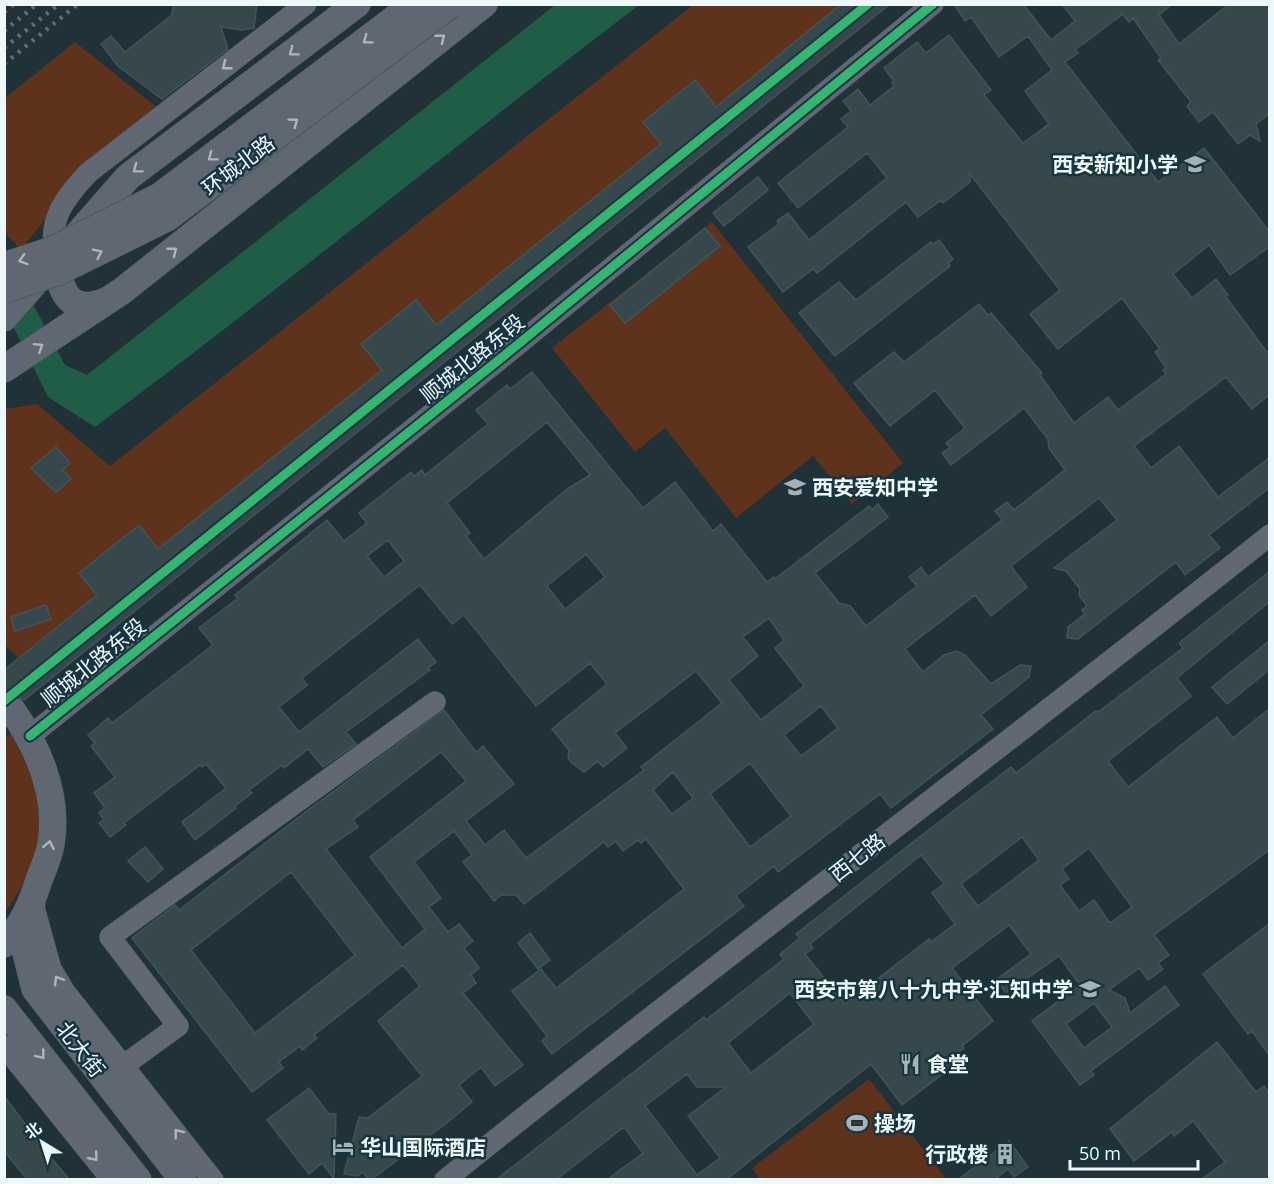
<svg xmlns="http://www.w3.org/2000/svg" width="1274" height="1184" font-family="'Open Sans','Noto Sans SC',sans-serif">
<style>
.green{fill:#5f321c}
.water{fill:#205d46}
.building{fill:#36484c;stroke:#3e565a;stroke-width:1.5;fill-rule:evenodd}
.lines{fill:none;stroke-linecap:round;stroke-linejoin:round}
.minor-casing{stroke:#3f4c51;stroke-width:22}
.major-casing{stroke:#3f4c51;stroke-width:28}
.minor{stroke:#626774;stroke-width:21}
.major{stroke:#5f6773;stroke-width:27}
.rail{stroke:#616972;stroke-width:4.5;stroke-dasharray:3 6;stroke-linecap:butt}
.major-bridge-casing{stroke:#3f4c51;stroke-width:28;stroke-linecap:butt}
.major-bridge{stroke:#5f6773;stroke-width:27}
.cycleway-casing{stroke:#173540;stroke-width:13}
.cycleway{stroke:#33b770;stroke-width:9}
.oneway{stroke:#aeb6bd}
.oneway2{stroke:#afb6be}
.labels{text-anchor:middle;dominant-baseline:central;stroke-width:5;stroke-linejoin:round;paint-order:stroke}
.poi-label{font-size:21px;font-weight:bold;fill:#eef7fa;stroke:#173540;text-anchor:start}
.street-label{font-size:21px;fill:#eef7fa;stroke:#173540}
</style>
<rect width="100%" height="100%" fill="#203137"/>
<!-- green -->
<g class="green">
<path d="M693 5H841L716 107 694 80 643 122 661 144 436 325 415 301 361 344 382 370 158 549 138 526 80 573 97 595 18 658 5 645 4 409 37 404 110 466Z"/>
<path d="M75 42 160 110 77 178 21 250 5 233V98Z"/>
<path d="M712 222 903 463 852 504 813 456 736 518 665 428 635 452 552 348Z"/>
<path d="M13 733C49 804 50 846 5 913L4 738Z"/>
<path d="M869 1079 946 1179H760L752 1168Z"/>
</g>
<!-- water -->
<path class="water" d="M555 5H639C456 144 280 290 95 427L48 397 5 310 4 249 65 365 87 375Z"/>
<!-- building -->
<g class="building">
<path d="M173 4H257L254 28 242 30 221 27 228 49 162 99 118 66 101 44 111 36 125 52 172 15Z"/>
<path d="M841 4H890L24 700 12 694 4 696V670L97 595 79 573 139 525 158 549 382 370 361 344 416 300 436 325 661 144 643 122 695 80 716 107Z"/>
<path d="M954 4H1023L1051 40 1075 21 1062 4H1172L1159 15 1179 44 1229 4H1269V114L1256 124 1260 141 1250 135 1238 144 1213 112 1199 122 1187 106 1191 102 1158 60 1161 58 1133 18 1129 22 1123 14 1075 50 1078 53 1065 62 1158 182 1204 148 1269 231V247L1230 275 1209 245 1173 274 1192 298 1216 279 1228 295 1226 297 1269 355V395L1252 409 1226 377 1134 446 1151 468 1179 446 1218 497 1269 458V488L1209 535 1220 548 1185 575 1176 562 1078 639 1067 638 1068 627 1085 614 1082 610 1087 606 1079 595 1080 589 1066 571 1054 568 1117 520 1099 498 1011 566 1027 587 991 616 975 595 905 649 923 672 944 655 957 651 965 655 991 684 1020 665 1031 666 1029 677 981 715 993 729 891 808 880 794 778 872 774 866 736 896 744 906 552 1054 542 1041 547 1036 512 991 541 969 556 988 684 889 646 839 641 843 638 840 623 851 616 841 608 847 604 842 524 904 516 895H501L494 901 463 862 472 855 454 831 414 862 441 898 429 907 448 932 459 924 473 941 464 948 479 968 471 975 476 983 463 993 523 1065 495 1086 481 1067 459 1085 472 1102 448 1122 372 1179H368L363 1172 358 1176 344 1174 359 1117 368 1118 422 1076 378 1021 420 986 403 965 314 1035 317 1038 302 1050 300 1046 279 1062 283 1068 252 1092 132 938 175 905 179 910 300 816 444 710 476 752 483 746 514 784 466 821 485 845 504 830 526 858 644 770 641 767 722 703 696 671 615 733 627 748 603 767 598 761 584 772 572 763 568 758 569 750 552 729 607 684 590 663 536 706 464 615 452 624 420 585 302 678 307 685 279 707 299 732 418 639 436 662 428 668 430 670 346 732 356 744 323 767 308 749 284 768 282 765 249 790 252 793 235 806 236 808 195 840 182 822 226 788 206 764 202 767 200 765 124 823 126 825 110 837 99 823 104 820 99 813 105 808 94 793 115 777 91 746 95 743 88 735 108 718 112 723 213 645 199 628 238 598 235 595 327 520 344 541 367 523 359 513 411 472 414 476 422 470 425 475 488 424 476 410 507 385 510 389 532 372 643 508 675 482 713 531 721 524 767 582 774 577 775 579 869 506 872 510 878 504 888 517 815 573 839 603 850 606 866 626 917 586 909 577 921 567 928 577 1002 520 995 511 1007 502 1014 510 1065 470 1049 448 1048 439 1024 408 951 465 942 453 950 448 946 443 965 428 935 390 890 426 854 383 894 352 904 362 979 304 988 315 991 313 1042 373 1040 375 1074 423 1108 397 1118 410 1166 374 1163 370 1166 368 1155 352 1160 349 1122 298 1058 349 1030 314 1060 290 970 174V182L943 203 941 200 918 217 906 202 817 273 813 269 783 292 748 247 779 224 777 221 788 213 809 240 887 178 867 153 798 208 778 183 848 127 841 119 851 111 843 101 858 89 870 105 894 86 892 83 894 81 884 68 917 42 926 53 949 35 991 90 984 95 1023 143 1049 124 1025 91 1052 70 1028 36 999 57 971 17 965 21ZM547 422 590 475 567 489 484 559 466 536 470 533 447 503ZM388 540 404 561 384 577 367 556ZM586 554 605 577 565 609 547 586ZM769 618 784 640 775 648 804 686 761 720 729 680 758 656 743 637ZM821 706 838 728 801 756 784 735ZM441 752 466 781 370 857 425 929 402 948 326 849 358 827 353 820ZM750 763 791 816 750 847 710 794ZM673 772 693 798 672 814 653 790ZM291 872 355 955 255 1033 191 950Z"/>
<path d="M758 177 768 190 724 226 713 213Z"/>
<path d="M705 228 720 246 625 323 610 305Z"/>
<path d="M939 240 953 259 948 263 950 266 835 356 799 313 839 282 856 300 931 242 933 244Z"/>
<path d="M56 447 70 463 63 470 71 479 56 492 31 468Z"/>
<path d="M1269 572V602L1177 678 1191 696 1108 761 1128 787 1217 717 1233 738 1269 709V850L1154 935 1169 955 1158 963 1163 969 1148 980 1139 968 1109 990 1125 998 1130 1013 1165 986 1179 1005 1091 1071 1094 1075 1080 1085 1032 1021 1080 985 1059 956 1006 993 996 980 1031 954 1009 925 952 968 993 1021 962 1046 964 1048 947 1061 952 1067 902 1105 871 1064 727 1179H608L643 1153 624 1127 557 1179H497L704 1017 706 1020 784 959 780 954 800 938 796 934 909 845 1011 767 1016 773 1096 711 1098 712 1183 648 1179 643ZM1022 837 1039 860 978 906 961 884ZM1089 848 1132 907 1110 923 1094 900 1079 911 1060 885 1069 879 1062 869ZM921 855 944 884 932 893 955 924 931 942 929 939 845 1004 805 954 813 948 810 944ZM790 993 814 1024 751 1073 728 1043ZM1094 1003 1112 1027 1084 1048 1066 1024ZM687 1074 697 1087H726L688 1116 720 1158 697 1175 645 1106Z"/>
<path d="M46 605 51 619 15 631 11 617Z"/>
<path d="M1269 641V670L1227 704 1212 687Z"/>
<path d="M145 847 163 869 148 882 128 861Z"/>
<path d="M1269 924V1055L1252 1031 1248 1034 1203 974Z"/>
<path d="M530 933 550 960 538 969 518 943Z"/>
<path d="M1217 1042 1256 1092 1264 1086 1269 1093V1179H1202L1225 1162 1193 1121 1174 1136 1172 1132 1134 1161 1110 1129Z"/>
<path d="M309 1088 329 1114H336L334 1179 322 1163 309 1174 267 1120Z"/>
<path d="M4 1096 47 1153 69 1179H27L4 1151Z"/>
<path d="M1009 1141 1028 1167 1014 1177 1008 1169 995 1179H959Z"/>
</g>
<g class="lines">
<defs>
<g id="minor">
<path d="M55 260C48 220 62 201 88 173L306 4"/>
<path d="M30 736 505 355 933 4"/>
<path d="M35 911 51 969 65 992 213 1180"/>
<path d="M4 1046 112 1180"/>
<path d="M105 1079 178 1026 110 937 435 702"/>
<path d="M445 1180C717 961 997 753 1270 535"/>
</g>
<g id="major">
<path d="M73 240 128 177 357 4"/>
<path d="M55 260C61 291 68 316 106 301"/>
<path d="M4 318 45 271"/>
<path d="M4 369 122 291 484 4"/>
<path d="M32 901 26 953 35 989 183 1180"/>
<path d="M4 944C21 928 31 905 38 883 42 871 49 857 51 844 59 794 39 749 12 710"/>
<path d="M4 1009 138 1180"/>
</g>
</defs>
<!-- minor casing -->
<use href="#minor" class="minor-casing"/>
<!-- major casing -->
<use href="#major" class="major-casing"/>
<!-- minor -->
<use href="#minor" class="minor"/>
<!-- major -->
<use href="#major" class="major"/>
<!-- rail -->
<g class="rail">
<path d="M4 12 14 4"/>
<path d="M4 31 37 4"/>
<path d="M4 48 59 4"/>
<path d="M4 64 78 4"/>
</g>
<defs>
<g id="major-bridge">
<path d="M4 266 52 250 160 196 414 4"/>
<path d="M4 290 58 272 167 218 451 4"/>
</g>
</defs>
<!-- major-bridge casing -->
<use href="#major-bridge" class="major-bridge-casing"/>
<!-- major-bridge -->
<use href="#major-bridge" class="major-bridge"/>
<defs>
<g id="cycleway">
<path d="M4 701 868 4"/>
<path d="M30 736 505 355 933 4"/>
</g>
</defs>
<!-- cycleway casing -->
<use href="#cycleway" class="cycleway-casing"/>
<!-- cycleway -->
<use href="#cycleway" class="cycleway"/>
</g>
<!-- one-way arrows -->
<defs><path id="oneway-chevron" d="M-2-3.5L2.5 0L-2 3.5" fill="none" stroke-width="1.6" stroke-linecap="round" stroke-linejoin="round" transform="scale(1.5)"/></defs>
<g class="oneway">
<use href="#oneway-chevron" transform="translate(441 38) rotate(-38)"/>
<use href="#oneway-chevron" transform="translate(367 40) rotate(143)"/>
<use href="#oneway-chevron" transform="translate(293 52) rotate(143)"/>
<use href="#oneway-chevron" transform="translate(294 122) rotate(-37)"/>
<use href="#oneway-chevron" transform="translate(212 157) rotate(143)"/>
<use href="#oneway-chevron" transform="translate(137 169) rotate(143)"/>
<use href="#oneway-chevron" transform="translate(173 251) rotate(-38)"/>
<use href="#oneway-chevron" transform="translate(98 253) rotate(-26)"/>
<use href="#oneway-chevron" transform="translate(23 260) rotate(162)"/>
<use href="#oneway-chevron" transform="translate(39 347) rotate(-32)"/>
<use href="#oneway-chevron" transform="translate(49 845) rotate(-79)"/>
<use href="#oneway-chevron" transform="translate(41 1055) rotate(52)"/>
</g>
<g class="oneway2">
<use href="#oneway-chevron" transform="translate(226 66) rotate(142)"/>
<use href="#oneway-chevron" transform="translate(58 980) rotate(-121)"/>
<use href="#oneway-chevron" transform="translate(178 1133) rotate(-128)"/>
<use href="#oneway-chevron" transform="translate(94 1157) rotate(51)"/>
</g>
<!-- icons -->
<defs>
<symbol id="school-bare" viewBox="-9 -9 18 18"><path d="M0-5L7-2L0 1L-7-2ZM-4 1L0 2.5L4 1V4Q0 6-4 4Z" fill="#a6b2b6" stroke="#173540" stroke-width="2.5" paint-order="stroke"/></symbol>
<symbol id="restaurant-bare" viewBox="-9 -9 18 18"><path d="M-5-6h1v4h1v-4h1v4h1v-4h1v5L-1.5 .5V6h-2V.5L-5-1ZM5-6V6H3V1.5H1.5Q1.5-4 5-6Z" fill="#a6b2b6" stroke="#173540" stroke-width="2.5" paint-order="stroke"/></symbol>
<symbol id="stadium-bare" viewBox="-9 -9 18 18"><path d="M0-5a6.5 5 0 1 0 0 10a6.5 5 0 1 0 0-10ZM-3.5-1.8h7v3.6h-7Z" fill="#a6b2b6" stroke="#173540" stroke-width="2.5" paint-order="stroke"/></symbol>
<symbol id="hotel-bare" viewBox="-9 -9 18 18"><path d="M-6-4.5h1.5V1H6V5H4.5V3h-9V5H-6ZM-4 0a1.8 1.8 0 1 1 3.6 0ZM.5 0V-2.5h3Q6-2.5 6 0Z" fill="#a6b2b6" stroke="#173540" stroke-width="2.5" paint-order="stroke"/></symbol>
<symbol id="building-bare" viewBox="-9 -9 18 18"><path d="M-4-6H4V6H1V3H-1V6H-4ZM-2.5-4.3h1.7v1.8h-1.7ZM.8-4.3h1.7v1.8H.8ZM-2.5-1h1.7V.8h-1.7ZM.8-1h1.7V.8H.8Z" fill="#a6b2b6" stroke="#173540" stroke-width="2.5" paint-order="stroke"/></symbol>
</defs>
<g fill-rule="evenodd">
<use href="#school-bare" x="1180" y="149" width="30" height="30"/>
<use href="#school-bare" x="780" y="472" width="30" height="30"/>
<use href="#school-bare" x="1075" y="974" width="30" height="30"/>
<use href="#restaurant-bare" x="895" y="1049" width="30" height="30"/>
<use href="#stadium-bare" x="842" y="1108" width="30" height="30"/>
<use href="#hotel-bare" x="328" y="1132" width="30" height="30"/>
<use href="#building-bare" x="990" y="1139" width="30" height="30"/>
</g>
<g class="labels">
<!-- poi labels -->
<g class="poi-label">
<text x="1178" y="164" text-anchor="end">西安新知小学</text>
<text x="812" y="487">西安爱知中学</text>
<text x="1073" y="989" text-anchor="end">西安市第八十九中学·汇知中学</text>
<text x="927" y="1064">食堂</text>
<text x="874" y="1123">操场</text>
<text x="360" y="1147">华山国际酒店</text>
<text x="988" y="1154" text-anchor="end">行政楼</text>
</g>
<!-- street labels -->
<g class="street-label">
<text transform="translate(238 165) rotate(-37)">环城北路</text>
<text transform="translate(472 358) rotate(-39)">顺城北路东段</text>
<text transform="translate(93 662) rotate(-39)">顺城北路东段</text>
<text transform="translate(857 857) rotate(-38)">西七路</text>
<text transform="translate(81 1049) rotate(52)">北大街</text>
</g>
</g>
<!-- border -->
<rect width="1274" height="1184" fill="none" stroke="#eef7fa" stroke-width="12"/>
<!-- north arrow -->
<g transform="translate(42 1142) rotate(322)" stroke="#173540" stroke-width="4.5" paint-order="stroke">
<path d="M0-4.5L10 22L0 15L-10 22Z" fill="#eef7fa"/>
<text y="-9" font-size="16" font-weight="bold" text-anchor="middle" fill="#eef7fa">北</text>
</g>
<!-- scale -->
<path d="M1070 1160v9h128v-9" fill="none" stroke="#eef7fa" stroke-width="3"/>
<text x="1079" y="1160" font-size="18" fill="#eef7fa" stroke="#173540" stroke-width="4.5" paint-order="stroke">50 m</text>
</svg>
